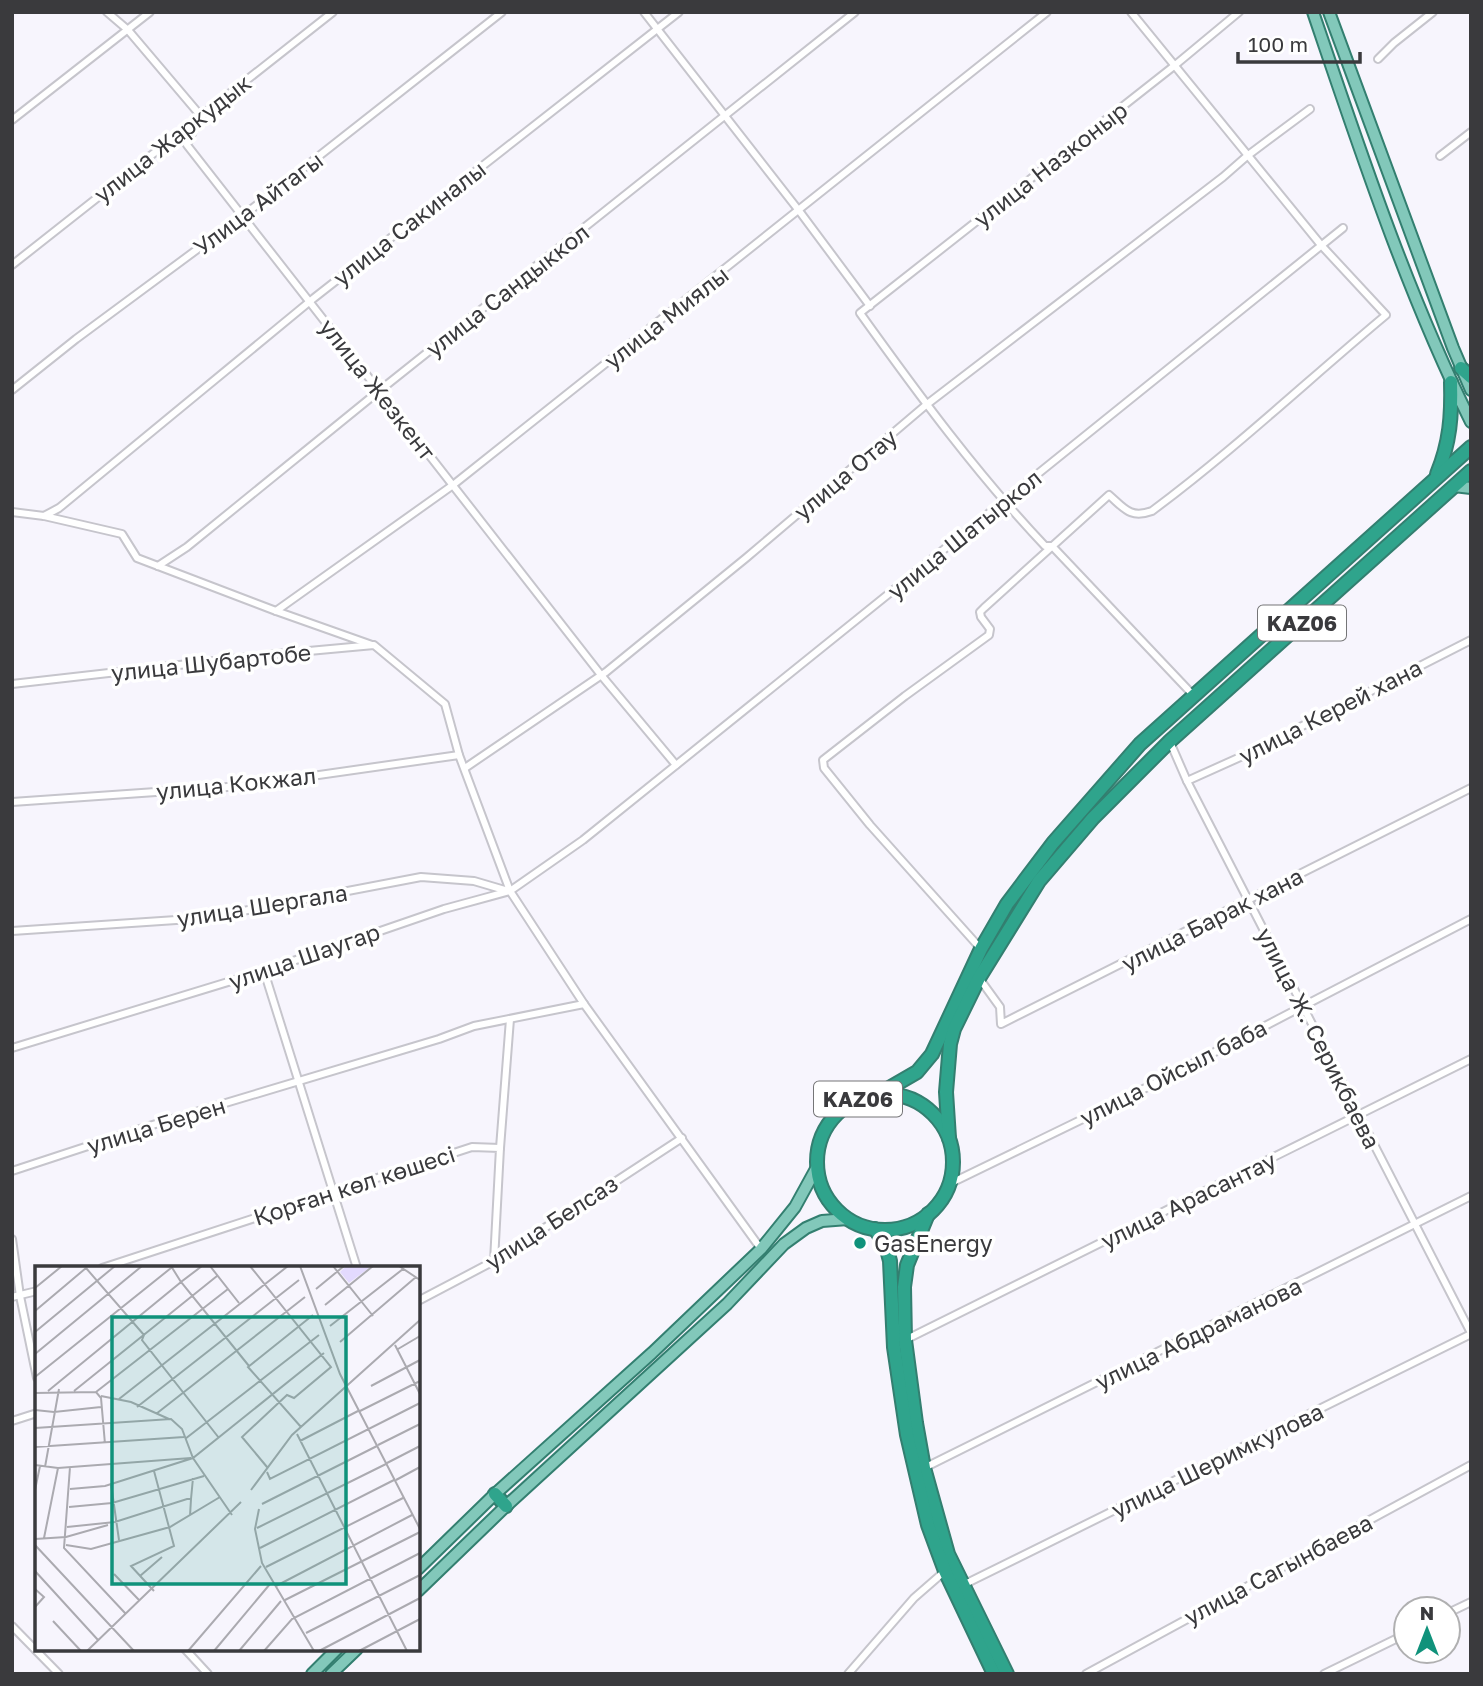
<svg xmlns="http://www.w3.org/2000/svg" width="1483" height="1686" font-family="'Golos Text',sans-serif">
<style>
.lines{fill:none;stroke-linecap:round;stroke-linejoin:round}
.street-casing{stroke:#c6c5cc;stroke-width:10}
.primary-casing{stroke:#337f70;stroke-width:14}
.highway-casing{stroke:#337f70;stroke-width:16}
.street{stroke:#fff;stroke-width:6}
.primary{stroke:#82c8ba;stroke-width:10}
.highway{stroke:#2fa48c;stroke-width:12}
.poi-dot{fill:#10927b;stroke:#fff;stroke-width:2.5}
.labels{text-anchor:middle;dominant-baseline:central;stroke-width:7;stroke-linejoin:round;paint-order:stroke}
.shield{fill:#fff;stroke:#757577;stroke-width:2}
.shield-label{font-size:21px;font-weight:bold;fill:#3a3a3d}
.street-label{font-size:23px;fill:#3a3a3d;stroke:#fff}
.poi-label{font-size:23px;fill:#3a3a3d;stroke:#fff;text-anchor:start}
.inset-road{fill:none;stroke:#abaab0;stroke-width:2}
.view{fill:#10927b;fill-opacity:0.15;stroke:#10927b;stroke-width:3.5}
.inset-edge{fill:none;stroke:#3a3a3d;stroke-width:3.5}
</style>
<rect width="100%" height="100%" fill="#f7f5fd"/>
<g class="lines">
<defs>
<g id="street">
<path d="M107 12 128 30 200 115 187 145 601 675 676 765"/>
<path d="M644 12 800 212 870 306"/>
<path d="M1378 59 1394 43 1433 12"/>
<path d="M12 120 150 12"/>
<path d="M1440 156 1471 132"/>
<path d="M12 265 333 12"/>
<path d="M12 390 76 339 249 211 502 12"/>
<path d="M12 512 44 516 122 534 137 558 276 611 372 645"/>
<path d="M44 516 59 508 314 298 679 12"/>
<path d="M158 566 187 547 379 391 855 12"/>
<path d="M276 611 453 485 1047 12"/>
<path d="M12 684 276 654 374 645 445 704 459 755 510 891 584 1004 761 1249"/>
<path d="M1194 696 1052 546H1045C977 474 918 394 860 313L1174 66 1239 12"/>
<path d="M1170 742 1187 781 1471 1333"/>
<path d="M465 768 606 672 746 558 926 405 1223 177 1247 156 1310 109"/>
<path d="M1187 781 1247 754 1471 640"/>
<path d="M12 802 242 786 459 755"/>
<path d="M12 931 206 918 421 877 474 881 508 891"/>
<path d="M981 949 870 825 824 768 823 760 905 696 989 635 990 629 981 617 980 612 984 608 1109 495C1124 508 1130 519 1152 511 1234 450 1308 380 1386 315L1321 245 1131 12"/>
<path d="M264 971 357 1268"/>
<path d="M979 978 1000 1007 1001 1024 1471 788"/>
<path d="M12 1048 264 971 444 909 510 891 583 840 1343 228"/>
<path d="M500 1148 510 1019"/>
<path d="M12 1171 149 1126 439 1039 474 1026 584 1004"/>
<path d="M949 1184 1128 1097 1471 919"/>
<path d="M12 1239 20 1296 37 1378"/>
<path d="M102 1268 472 1147 500 1148 494 1261"/>
<path d="M12 1297 37 1291"/>
<path d="M418 1301 494 1261 682 1138"/>
<path d="M905 1340 1471 1059"/>
<path d="M12 1421 37 1413"/>
<path d="M924 1468 1471 1196"/>
<path d="M963 1585 1471 1334"/>
<path d="M1448 1613 1471 1602"/>
<path d="M12 1626 59 1674"/>
<path d="M185 1649 208 1674"/>
<path d="M848 1674 914 1598 945 1571"/>
<path d="M1086 1674 1471 1465"/>
<path d="M1324 1674 1406 1634"/>
</g>
<g id="primary">
<path d="M1313 12C1360 150 1406 291 1471 422"/>
<path d="M1329 12 1453 348 1471 390"/>
<path d="M1454 486 1471 488"/>
<path d="M418 1569 495 1494 652 1353 761 1249 795 1207 817 1167"/>
<path d="M418 1591 506 1506 727 1304 784 1244 806 1228 822 1221 848 1219"/>
<path d="M312 1674 337 1649"/>
<path d="M331 1674 357 1649"/>
</g>
<g id="highway">
<path d="M1461 368 1471 377"/>
<path d="M1437 474C1450 443 1452 415 1451 382"/>
<path d="M879 1094 917 1072 932 1054 981 949 1007 904 1053 843 1140 744 1471 447"/>
<circle cx="885" cy="1162" r="68"/>
<path d="M949 1138 946 1092 950 1044 954 1029 979 978 1039 881 1093 818 1170 741 1471 471"/>
<path d="M928 1214 907 1265 904 1287 905 1340 916 1423 924 1468 948 1554 1007 1674"/>
<path d="M875 1229 886 1246 890 1261 894 1347 907 1435 928 1525 945 1571 994 1674"/>
<path d="M495 1494 506 1506"/>
</g>
</defs>
<!-- street casing -->
<use href="#street" class="street-casing"/>
<!-- primary casing -->
<use href="#primary" class="primary-casing"/>
<!-- highway casing -->
<use href="#highway" class="highway-casing"/>
<!-- street -->
<use href="#street" class="street"/>
<!-- primary -->
<use href="#primary" class="primary"/>
<!-- highway -->
<use href="#highway" class="highway"/>
</g>
<!-- markers -->
<circle class="poi-dot" cx="860" cy="1243" r="7"/>
<g class="labels">
<!-- shield labels -->
<g class="shield">
<rect x="1258" y="605.5" width="88" height="35" rx="5"/>
<rect x="814" y="1081.5" width="88" height="35" rx="5"/>
</g>
<g class="shield-label">
<text x="1302" y="623">KАZ06</text>
<text x="858" y="1099">KАZ06</text>
</g>
<!-- street labels -->
<g class="street-label">
<text transform="translate(172 138) rotate(-38)">улица Жаркудык</text>
<text transform="translate(1050 164) rotate(-38)">улица Назконыр</text>
<text transform="translate(258 203) rotate(-37)">Улица Айтагы</text>
<text transform="translate(409 223) rotate(-38)">улица Сакиналы</text>
<text transform="translate(507 290) rotate(-38)">улица Сандыккол</text>
<text transform="translate(666 317) rotate(-38)">улица Миялы</text>
<text transform="translate(378 389) rotate(52)">улица Жезкент</text>
<text transform="translate(845 474) rotate(-40)">улица Отау</text>
<text transform="translate(964 534) rotate(-39)">улица Шатыркол</text>
<text transform="translate(211 662) rotate(-6)">улица Шубартобе</text>
<text transform="translate(1330 711) rotate(-27)">улица Керей хана</text>
<text transform="translate(236 783) rotate(-6)">улица Кокжал</text>
<text transform="translate(262 905) rotate(-9)">улица Шергала</text>
<text transform="translate(1212 919) rotate(-27)">улица Барак хана</text>
<text transform="translate(304 956) rotate(-19)">улица Шаугар</text>
<text transform="translate(1319 1038) rotate(63)">улица Ж. Серикбаева</text>
<text transform="translate(1173 1072) rotate(-27)">улица Ойсыл баба</text>
<text transform="translate(156 1125) rotate(-17)">улица Берен</text>
<text transform="translate(354 1185) rotate(-18)">Қорған көл көшесі</text>
<text transform="translate(1188 1200) rotate(-26)">улица Арасантау</text>
<text transform="translate(551 1222) rotate(-33)">улица Белсаз</text>
<text transform="translate(1198 1333) rotate(-26)">улица Абдраманова</text>
<text transform="translate(1217 1460) rotate(-26)">улица Шеримкулова</text>
<text transform="translate(1278 1569) rotate(-28)">улица Сагынбаева</text>
</g>
<!-- poi labels -->
<g class="poi-label">
<text x="874" y="1243">GasEnergy</text>
</g>
</g>
<!-- overview -->
<g transform="translate(35 1266)">
<rect width="385" height="385" fill="#f7f5fd"/>
<path d="M311 0H332L334 2 314 17 305 6Z" fill="#e3dafe"/>
<path class="inset-road" d="M167 0 146 16 214 100M175 0 204 37M215 0 296 101 259 132 252 129 207 171 232 201M265 0 305 108 385 263M298 0 338 50M364 0 385 14M51 2 109 69 107 74 184 172M0 22 27 0M281 23 309 0M290 39 338 0M0 45 51 2M295 60 368 3M0 66 80 0M305 76 381 11M360 79 385 128M363 83 385 70M0 88 107 0M0 111 136 2M336 120 385 94M13 125 146 16 136 0M39 125 182 10M61 126 193 23M0 127 61 126 66 132 70 178M66 130 96 136 134 153M84 133 253 0M102 141 264 14M0 144 19 146 66 141M325 145 385 115M121 148 270 31M266 161 213 101 278 49M0 162 136 153 147 163 158 192 197 249M262 168 372 385M150 173 284 69M265 175 323 145M343 179 385 158M0 181 149 171M352 197 385 180M0 199 23 202 156 192M10 201 24 123M35 201 29 282 90 347M119 205 139 280 96 300 119 325M232 206 235 213 385 137M361 214 385 201M76 218 84 274M35 223 70 220 158 192 289 87M0 224 5 200M216 224 257 169 385 54M156 233 158 212M227 238 342 180M34 241 77 237 169 210M224 243 220 263 227 297 279 385M32 261 80 256 152 233H156L155 250M222 262 351 198M9 272 23 202M0 273 31 271 73 259M0 279 99 385M31 279 56 283 135 261 185 231M225 282 359 214M231 301 368 232M0 305 63 374M79 308 104 334M105 310 127 291M241 320 377 249M0 323 9 331 0 341M250 334 385 266M18 355 46 385M271 367 385 309M52 385 206 236M153 385 226 300M179 385 235 318M204 385 246 335M229 385 257 353 385 287M284 385 385 332M324 385 385 353"/>
<path class="view" d="M77 51H311V318H77Z"/>
<rect width="385" height="385" class="inset-edge"/>
</g>
<!-- border -->
<rect width="1483" height="1686" fill="none" stroke="#3a3a3d" stroke-width="28"/>
<!-- north arrow -->
<g transform="translate(1427 1630)"><circle r="33" fill="#ffffff" stroke="#b0b0b1" stroke-width="2"/>
<path d="M0-5L12 26L0 18L-12 26Z" fill="#10927b"/>
<text y="-10" font-size="19" font-weight="bold" text-anchor="middle" fill="#3a3a3d">N</text>
</g>
<!-- scale -->
<path d="M1238 52v10h122v-10" fill="none" stroke="#3a3a3d" stroke-width="3.5"/>
<text x="1248" y="52" font-size="21" fill="#3a3a3d" stroke="#ffffff" stroke-width="5" paint-order="stroke">100 m</text>
</svg>
